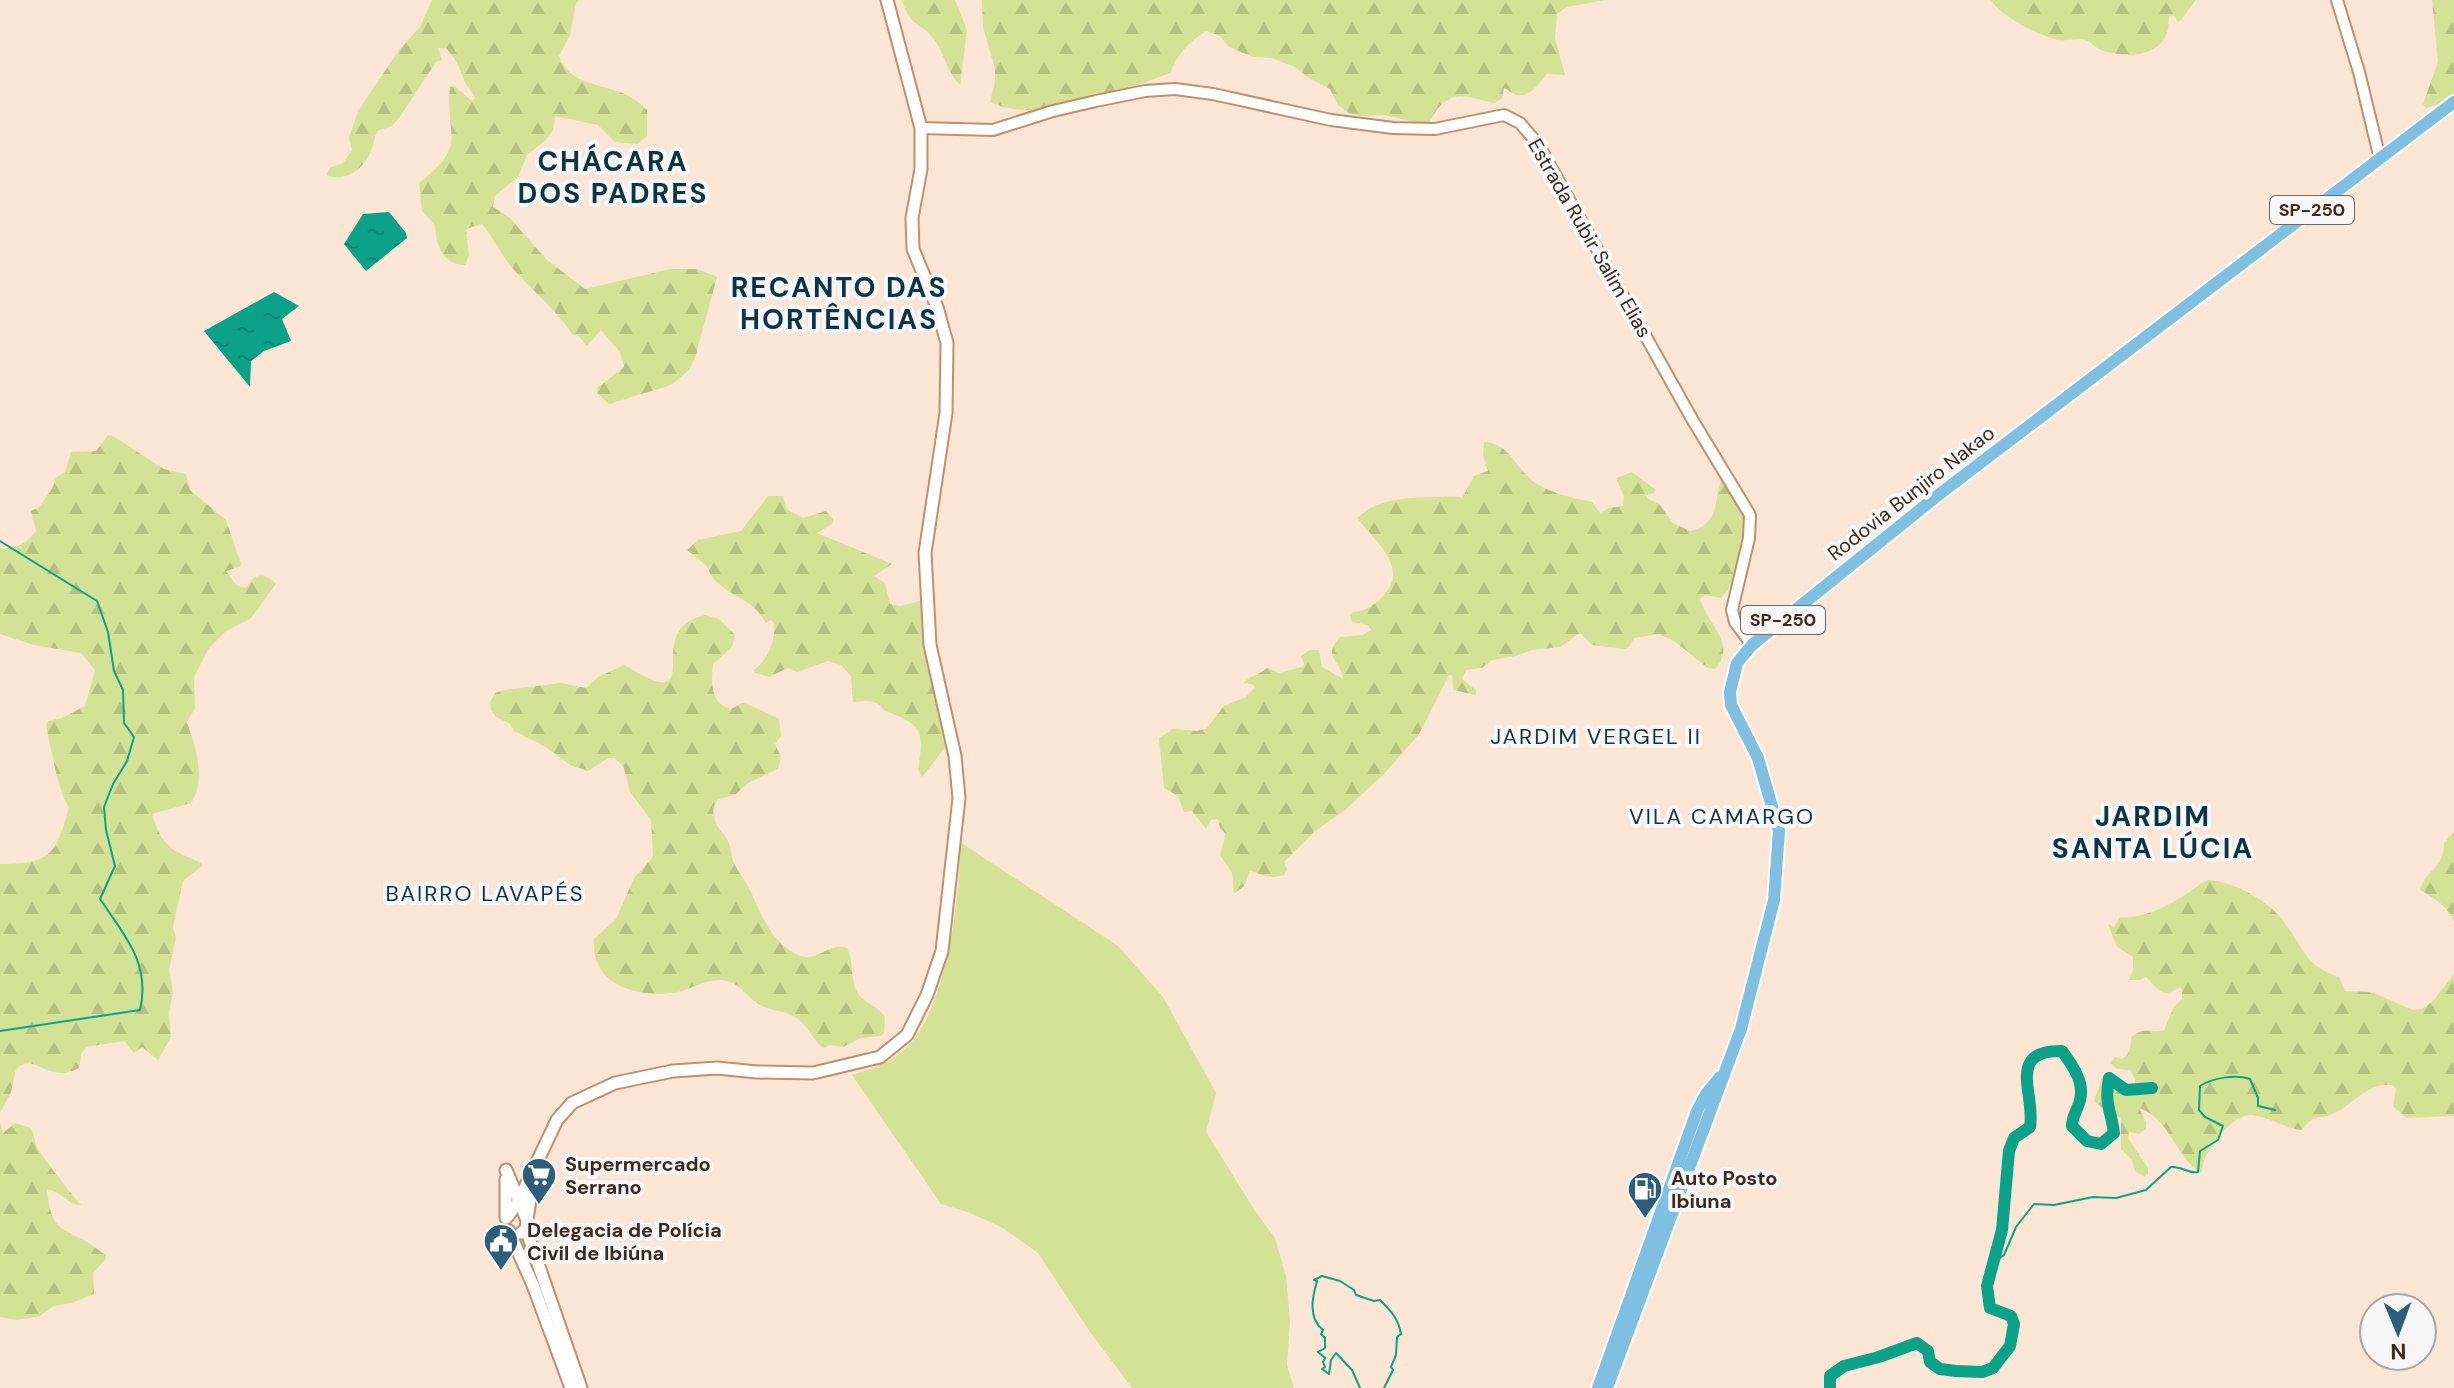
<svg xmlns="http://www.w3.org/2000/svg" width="2454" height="1388" font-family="'DM Sans',sans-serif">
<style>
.green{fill:#d4e296}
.forest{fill:url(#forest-firs)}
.water{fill:url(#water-ripples)}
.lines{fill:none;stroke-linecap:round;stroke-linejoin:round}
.stream{stroke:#0ca28a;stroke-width:2}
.river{stroke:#0ca28a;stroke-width:12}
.tertiary-casing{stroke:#c28f6a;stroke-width:14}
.secondary-casing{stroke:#c28f6a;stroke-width:15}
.primary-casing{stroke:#fff;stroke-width:16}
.tertiary{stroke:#fff;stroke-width:10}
.secondary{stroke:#fff;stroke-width:11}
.primary{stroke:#7fc0e2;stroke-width:12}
.labels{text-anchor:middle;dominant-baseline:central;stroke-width:8;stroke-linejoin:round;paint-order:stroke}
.shield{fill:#f6f6f6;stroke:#75665c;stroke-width:2}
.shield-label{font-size:18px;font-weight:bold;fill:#3e291a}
.street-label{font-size:20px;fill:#3e291a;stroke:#f6f6f6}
.poi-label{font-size:20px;font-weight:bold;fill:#3e291a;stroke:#f6f6f6;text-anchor:start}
.neighbourhood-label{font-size:22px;letter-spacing:2px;fill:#09344a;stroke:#f6f6f6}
.district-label{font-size:28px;font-weight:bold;letter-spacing:2px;fill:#09344a;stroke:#f6f6f6}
</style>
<defs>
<pattern id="forest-firs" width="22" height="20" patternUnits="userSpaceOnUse" patternTransform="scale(2)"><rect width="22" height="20" fill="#d4e296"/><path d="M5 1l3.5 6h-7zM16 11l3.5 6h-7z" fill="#b7c281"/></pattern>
<pattern id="water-ripples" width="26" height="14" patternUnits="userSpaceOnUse" patternTransform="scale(2)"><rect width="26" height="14" fill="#0ca28a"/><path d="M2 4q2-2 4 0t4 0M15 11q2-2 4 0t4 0" fill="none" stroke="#0d8470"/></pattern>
</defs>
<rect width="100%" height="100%" fill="#fbe5d5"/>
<!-- green -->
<path class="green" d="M960 842 1118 946 1163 997 1216 1093 1206 1132 1255 1211 1275 1238 1286 1276 1290 1322 1287 1365 1294 1388H1132L1090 1332 1038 1253 1003 1228 968 1212 941 1204 852 1075C870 1069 888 1064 902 1052 947 1014 960 899 960 842Z"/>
<!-- forest -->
<g class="forest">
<path d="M432 0H579L576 3 570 35 559 56C574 95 619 78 647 110V136L638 144 615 142 598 125 555 116 553 130 546 140 527 155 518 177 495 196 493 207 510 218 546 259 585 289 671 269H697L717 277 695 358 689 370 671 385 609 404 597 393V388L624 367 620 352 601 330 587 346 577 334 573 335C556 310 534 292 514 270 502 257 494 238 482 224L466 229 469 255 465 265C442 264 436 246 435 225L422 211 419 183C469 144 445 139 450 87L454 86 472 101 475 98C472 91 467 87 464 80 459 66 456 59 446 48H438L442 60 436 62 399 118 392 126 377 131C374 138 374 144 371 151 364 169 345 183 327 175L329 168 343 163 352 150 349 138 358 111 399 50 420 27Z"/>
<path d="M902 0H955L967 30 960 85C947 73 945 54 934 39 920 21 910 28 902 0Z"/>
<path d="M982 0H1605L1567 7 1557 14 1555 38 1565 75 1547 74C1540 82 1530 98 1517 95 1512 94 1509 90 1504 88L1502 98 1495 103C1474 100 1458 88 1440 106 1435 110 1434 117 1429 122H1416L1384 115 1361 116 1349 113 1338 105 1330 89 1307 77 1295 67 1271 58 1253 57 1229 47 1220 36 1206 31C1190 41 1176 55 1170 73 1122 91 1038 126 990 102L995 81V69L983 27Z"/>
<path d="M1991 0H2196L2180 21 2177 22 2175 16 2170 15C2168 21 2169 28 2167 33 2156 60 2122 57 2101 50 2095 48 2091 41 2085 40 2078 38 2068 41 2060 40 2041 37 2000 16 1991 0Z"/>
<path d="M2432 0H2454V96L2446 102 2426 108 2423 104 2438 62Z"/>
<path d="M108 435 113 436 164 469 186 474 190 490 226 520 241 564 239 567 226 571 236 585 246 588C255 573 263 571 276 584L251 618 225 632 209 648 194 677 195 708 187 722C195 746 207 779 191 803L152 814C157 830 163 845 179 853 188 858 195 858 203 865L183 881 173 927 176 938 169 970 173 992 169 1013 171 1037 158 1060 142 1047 134 1053 124 1041 86 1047 81 1054 79 1068C48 1085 36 1051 16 1069L11 1092 0 1113V864C52 864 56 854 69 807 58 793 51 746 46 726L48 721 62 718 85 706 95 670 81 653 34 645 0 634V548C14 550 28 543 36 531L31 511 39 507 52 489 56 478 65 472 71 452 96 451Z"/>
<path d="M1484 442C1512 444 1514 469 1537 484 1554 494 1573 498 1592 502L1600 513 1609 508 1623 506 1624 497 1616 478 1632 472 1656 490 1654 493 1646 495 1647 498 1659 504 1673 523 1690 531C1722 524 1713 497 1722 478 1729 488 1739 499 1744 509 1753 532 1739 583 1721 598L1705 595 1700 599C1707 624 1738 644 1715 669L1708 668 1674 641 1659 634 1634 638 1629 647 1625 649 1592 645 1580 633 1560 647 1532 650 1516 656 1492 660 1482 668 1466 670 1462 679 1476 690V695L1453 690 1452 676 1449 675 1419 734 1384 774 1344 811 1314 832 1284 862 1287 869 1284 875C1269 880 1263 874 1250 871L1244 886 1234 894 1232 873 1220 855 1226 834 1220 828 1218 819 1211 820 1206 829 1192 811 1184 812 1178 796 1164 788 1159 738 1173 729 1197 731 1206 729 1224 706 1246 697 1255 687 1252 684 1243 683C1251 675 1259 675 1267 668L1279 673 1302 667 1304 664 1301 656 1310 650H1319L1322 667 1343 679C1341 659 1321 658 1340 637L1363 635 1371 630 1368 625 1352 622 1350 615 1353 612C1365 611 1372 607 1381 598 1412 569 1375 541 1357 518 1380 497 1408 498 1437 497 1446 497 1452 495 1462 498L1474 476 1488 471 1483 456Z"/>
<path d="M768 496H783L786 509 803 518 826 511 833 519 832 524 817 533 892 564 874 576 885 583 890 604 900 606 920 601 922 604 951 733 947 745 922 777 918 769C924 733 923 725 888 712 880 709 884 708 878 704 869 699 861 702 853 702L851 676 841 665 828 661 797 672 788 668 769 677 755 673 754 670C768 659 776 641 774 623L771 620 766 623C754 599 729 597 713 578 710 575 709 570 707 567 701 560 693 555 687 550L698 540 741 531Z"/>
<path d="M705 615 719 619 735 635 732 647 713 664C711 682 710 702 730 709 734 708 738 705 742 703 747 702 771 716 779 719L781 736 775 744 781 757 778 769 748 783 735 795 718 799C714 805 712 809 714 816 715 828 725 833 729 843 731 849 731 855 733 861 737 871 745 879 749 888 760 912 772 945 800 956 818 962 829 942 847 948 854 962 850 978 857 992 865 1005 878 1005 885 1017L884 1033 881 1036 861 1038 843 1047 830 1045 823 1048C813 1040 809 1028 799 1020 788 1010 772 1012 760 1005 749 999 742 987 731 982 710 975 696 988 678 992 639 999 590 986 594 939L616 919 634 878 653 857 651 820 630 792 624 768 615 758H608L588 771 570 765 546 747 514 731 510 724 496 717 491 710 490 702 495 693 503 690 561 683 586 688 598 677 624 665C634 670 654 684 665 682 686 678 653 627 705 615Z"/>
<path d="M2454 832V922C2448 906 2434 898 2420 890 2425 870 2444 869 2444 843Z"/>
<path d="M2209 880C2233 882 2264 898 2280 917 2303 944 2302 965 2339 977L2345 991 2371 992 2413 1010 2422 1009 2432 1002 2454 974V1116L2407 1118 2393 1106 2396 1089 2392 1085C2367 1082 2355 1103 2335 1113 2317 1121 2318 1111 2301 1130 2284 1128 2269 1117 2252 1115 2234 1113 2214 1141 2206 1156 2203 1161 2203 1168 2201 1173 2175 1157 2170 1118 2139 1108L2146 1122V1129L2139 1134 2129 1132 2128 1138 2148 1168V1174L2145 1177 2135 1171 2132 1160 2121 1149V1118L2107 1112 2094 1101 2103 1076 2130 1087 2135 1085V1079L2130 1070 2117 1069 2110 1063 2115 1057 2122 1059C2130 1054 2131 1047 2131 1038 2144 1025 2152 1034 2164 1030L2174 1007 2182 999V989L2180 987C2163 999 2158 990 2146 977L2140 980H2129L2133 970V957L2117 947 2108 924 2114 927 2120 917C2143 920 2174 903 2192 890 2199 886 2202 882 2209 880Z"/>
<path d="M0 1121 3 1133 15 1123 31 1128C34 1134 34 1141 37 1147 40 1154 77 1202 82 1205 67 1206 61 1189 47 1190 51 1219 52 1226 80 1238 89 1242 98 1250 106 1255L105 1260 93 1273 94 1294 72 1303 54 1306 40 1316 17 1320 0 1317Z"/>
</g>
<!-- water -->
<g class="water">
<path d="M389 212 406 233 407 238 366 271 344 244 363 214Z"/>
<path d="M274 292 299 306 282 319 291 341 264 351 251 361 250 387 204 331Z"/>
</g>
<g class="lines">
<!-- stream -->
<g class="stream">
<path d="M0 541 97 601 108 632 114 671 123 690 124 723 134 737 127 761 113 784 104 807 106 830 115 866 100 899C124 935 151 963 140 1010L0 1031"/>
<path d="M1993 1263 2004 1255 2016 1227 2034 1204 2054 1205 2093 1197 2116 1198 2146 1190 2171 1167C2182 1166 2188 1174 2198 1172L2200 1151 2218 1140 2223 1126 2205 1117 2199 1110 2200 1086C2212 1078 2236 1074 2250 1079L2258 1098V1106L2275 1110"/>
<path d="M1360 1388 1352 1370 1336 1353 1331 1360 1329 1374 1322 1369 1325 1367 1323 1362 1325 1358 1318 1352 1325 1348V1338L1321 1334 1323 1330C1307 1317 1313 1295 1317 1281L1314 1280 1322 1276 1340 1281 1354 1290 1356 1295 1374 1301 1380 1300C1389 1309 1398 1317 1401 1334L1397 1337 1396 1355 1391 1367 1393 1370 1384 1388"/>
</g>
<!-- river -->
<path class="river" d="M1830 1388V1376L1844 1366 1879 1357 1917 1343 1928 1351 1930 1362 1940 1369 1956 1371 1982 1372 1993 1368 2010 1346 2014 1324 2011 1316 1990 1308 1987 1286 2002 1230 2009 1151 2014 1138 2030 1127C2036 1095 2005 1050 2062 1051 2072 1065 2085 1082 2080 1100 2078 1109 2072 1116 2072 1126L2087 1141 2101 1144 2114 1133C2111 1109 2104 1105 2109 1078L2126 1090 2152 1088"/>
<defs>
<g id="tertiary">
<path d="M2337 0 2359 72 2380 159"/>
<path d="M921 128 993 130 1053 111 1096 101 1145 91 1175 89 1213 94 1331 120 1393 128 1435 129 1504 115 1520 123 1538 144 1692 419 1750 515 1749 538 1732 610 1735 622 1752 645"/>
</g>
<g id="secondary">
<path d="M506 1170 527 1220 526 1229 521 1233"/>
<path d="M508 1216 518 1202 557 1120 572 1103 615 1083 673 1071 717 1068 757 1072 813 1073 880 1057 907 1035 927 995 942 951 959 798 955 756 930 645 925 553 946 413 947 343 937 307 913 249 912 218 921 169V128L887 0"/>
<path d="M506 1218V1179"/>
<path d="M527 1219 533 1181"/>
<path d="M526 1229 581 1388"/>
<path d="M509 1231 533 1285 571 1388"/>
</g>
<g id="primary">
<path d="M1598 1388 1697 1111 1706 1094 1720 1077"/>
<path d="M1607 1388 1741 1029 1774 900 1779 831 1758 758 1731 705 1730 692 1737 663 1752 645 1937 496 2454 102"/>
</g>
</defs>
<!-- tertiary casing -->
<use href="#tertiary" class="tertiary-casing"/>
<!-- secondary casing -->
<use href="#secondary" class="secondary-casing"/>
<!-- primary casing -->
<use href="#primary" class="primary-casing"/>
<!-- tertiary -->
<use href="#tertiary" class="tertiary"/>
<!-- secondary -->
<use href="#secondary" class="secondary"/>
<!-- primary -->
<use href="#primary" class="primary"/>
</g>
<!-- icons -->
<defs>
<symbol id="supermarket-pin" viewBox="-11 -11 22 30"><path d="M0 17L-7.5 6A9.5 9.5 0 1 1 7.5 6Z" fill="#2c5d7b" stroke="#f6f6f6"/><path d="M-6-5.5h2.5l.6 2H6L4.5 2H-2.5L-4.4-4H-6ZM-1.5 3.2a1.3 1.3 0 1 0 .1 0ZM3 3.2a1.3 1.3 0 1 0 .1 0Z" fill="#fff"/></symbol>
<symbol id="fuel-pin" viewBox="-11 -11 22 30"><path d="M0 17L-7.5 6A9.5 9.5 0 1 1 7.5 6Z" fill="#2c5d7b" stroke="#f6f6f6"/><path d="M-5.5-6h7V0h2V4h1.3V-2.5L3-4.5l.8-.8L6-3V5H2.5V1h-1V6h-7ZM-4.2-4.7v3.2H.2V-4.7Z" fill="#fff"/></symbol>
<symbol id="civic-pin" viewBox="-11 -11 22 30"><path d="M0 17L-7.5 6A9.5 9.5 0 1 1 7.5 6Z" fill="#2c5d7b" stroke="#f6f6f6"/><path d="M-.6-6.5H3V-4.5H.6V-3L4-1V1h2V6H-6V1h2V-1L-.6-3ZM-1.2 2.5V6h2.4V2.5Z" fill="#fff"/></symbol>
</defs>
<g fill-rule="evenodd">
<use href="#supermarket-pin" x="519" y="1155" width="40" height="54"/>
<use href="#fuel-pin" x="1625" y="1169" width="40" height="54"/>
<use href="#civic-pin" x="481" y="1221" width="40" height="54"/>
</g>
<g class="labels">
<!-- shield labels -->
<g class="shield">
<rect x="2270" y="196" width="84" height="28" rx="6"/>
<rect x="1741" y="606" width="84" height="28" rx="6"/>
</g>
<g class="shield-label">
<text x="2312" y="210">SP-250</text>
<text x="1783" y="620">SP-250</text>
</g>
<!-- street labels -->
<g class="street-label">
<text transform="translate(1590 238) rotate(60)">Estrada Rubir Salim Elias</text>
<text transform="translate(1911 493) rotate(-38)">Rodovia Bunjiro Nakao</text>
</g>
<!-- poi labels -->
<g class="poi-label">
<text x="565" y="1164">Supermercado<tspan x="565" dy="23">Serrano</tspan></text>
<text x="1671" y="1178">Auto Posto<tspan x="1671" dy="23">Ibiuna</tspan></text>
<text x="527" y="1230">Delegacia de Polícia<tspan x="527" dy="23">Civil de Ibiúna</tspan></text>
</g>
<!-- neighbourhood labels -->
<g class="neighbourhood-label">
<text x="1596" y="736">JARDIM VERGEL II</text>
<text x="1722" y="816">VILA CAMARGO</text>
<text x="485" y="893">BAIRRO LAVAPÉS</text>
</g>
<!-- district labels -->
<g class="district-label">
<text x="613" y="161">CHÁCARA<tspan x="613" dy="32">DOS PADRES</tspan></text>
<text x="839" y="287">RECANTO DAS<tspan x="839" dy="32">HORTÊNCIAS</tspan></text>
<text x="2153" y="816">JARDIM<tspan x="2153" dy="32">SANTA LÚCIA</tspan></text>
</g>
</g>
<!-- north arrow -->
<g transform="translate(2398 1332) rotate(179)"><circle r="38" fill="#f6f6f6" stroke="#aca49e" stroke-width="2"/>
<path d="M0-6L14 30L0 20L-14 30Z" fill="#2c5d7b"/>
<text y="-12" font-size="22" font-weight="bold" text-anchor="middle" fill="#3e291a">N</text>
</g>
</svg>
